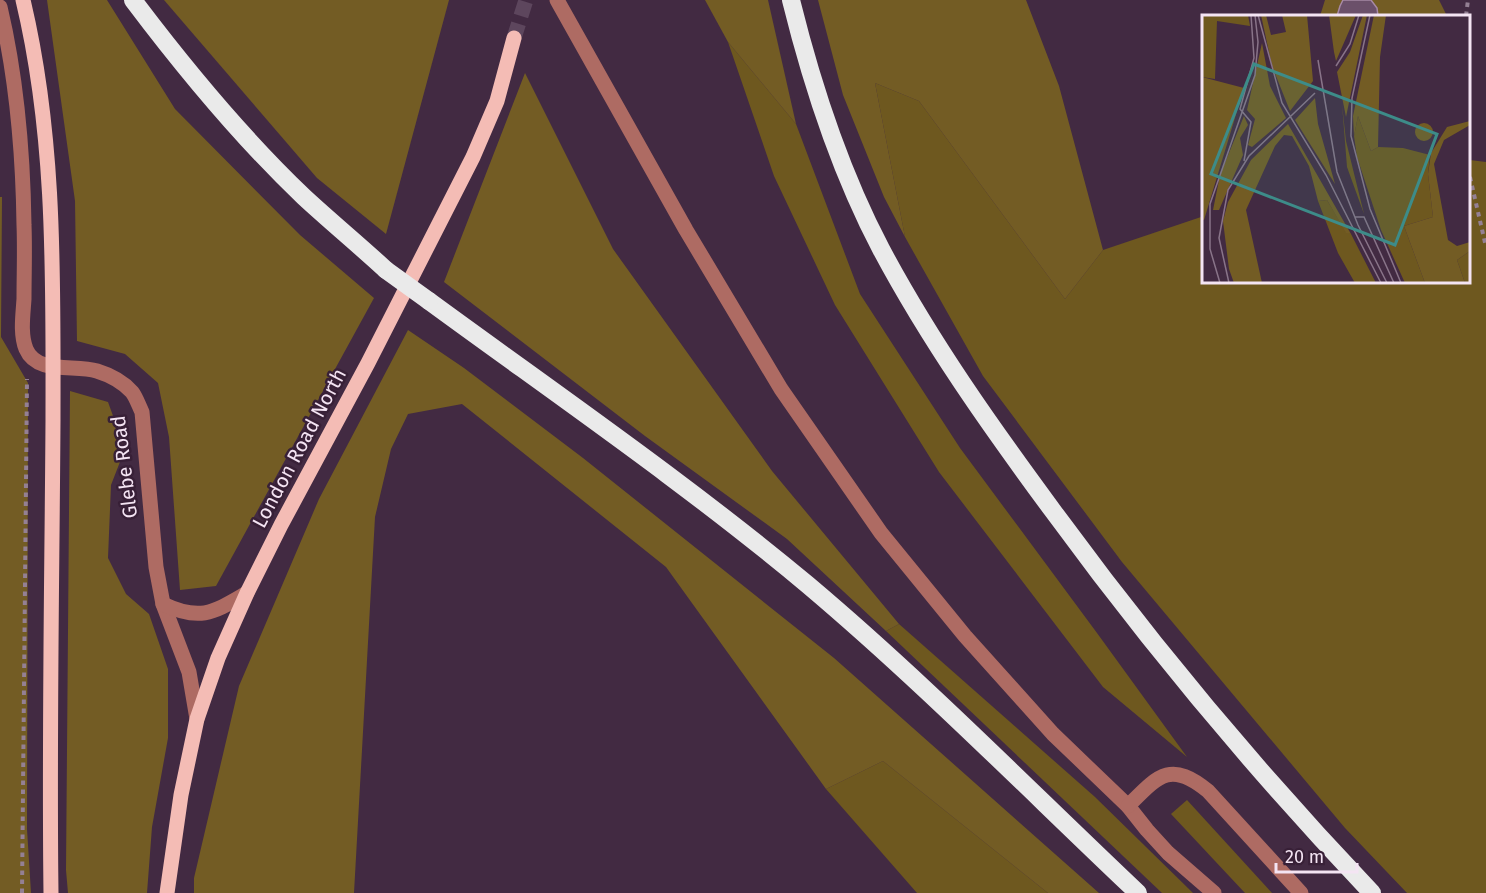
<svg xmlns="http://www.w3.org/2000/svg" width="1486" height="893" font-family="'Fira Sans',sans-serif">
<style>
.green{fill:#6e581f}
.forest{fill:#735c24}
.building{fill:#6b506a;stroke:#a789a5;stroke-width:1.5}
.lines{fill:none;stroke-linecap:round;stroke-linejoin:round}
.major-tunnel{stroke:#5d465d;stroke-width:15;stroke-dasharray:15 8;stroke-linecap:butt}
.path{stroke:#948094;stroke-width:4;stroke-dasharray:4.5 4.5;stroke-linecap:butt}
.minor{stroke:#ae6b63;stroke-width:15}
.major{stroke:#f4bcb5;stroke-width:15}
.highway{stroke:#eaeaea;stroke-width:18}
.highway-bridge{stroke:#eaeaea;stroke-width:18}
.labels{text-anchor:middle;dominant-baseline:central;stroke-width:5;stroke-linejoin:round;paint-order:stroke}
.street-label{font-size:20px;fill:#f4e4f3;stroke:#382037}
.inset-road{fill:none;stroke:#897489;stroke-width:1.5}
.view{fill:#3d8c89;fill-opacity:0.15;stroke:#3d8c89;stroke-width:3}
.inset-edge{fill:none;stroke:#f4e4f3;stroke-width:3}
</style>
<rect width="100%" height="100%" fill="#422a42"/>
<!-- green -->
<g class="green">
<path d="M728 42 796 124 860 294 960 448 1097 633 1187 757 1103 687 939 472 835 305 774 176Z"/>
<path d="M875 83 919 101 1065 299 1103 250 1204 216V282H1470V160L1486 162V893H1407L1345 828 1122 562 983 376 905 237Z"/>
<path d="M899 624 1095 797 1193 893H1162L886 631Z"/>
<path d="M883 761 1048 893H917L826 789Z"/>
<path d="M1187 800 1272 893H1245L1171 814Z"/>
</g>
<!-- forest -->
<g class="forest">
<path d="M47 0H107L175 109 300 235 374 298 216 586 180 590 169 437 158 383 125 354 77 341 75 201Z"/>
<path d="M164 0H449L386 234 317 178Z"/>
<path d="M705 0H768L796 124 728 42Z"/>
<path d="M818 0H1026L1059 86 1103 250 1065 299 919 101 875 83 905 237 884 197 843 95Z"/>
<path d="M1325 0H1439L1447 16H1320Z"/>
<path d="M525 73 613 249 772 471 899 624 886 631 787 539 645 436 444 282Z"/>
<path d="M0 197H2L1 337 28 383 27 829 31 893H0Z"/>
<path d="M408 330 464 368 583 458 834 658 1099 893H1048L883 761 826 789 666 567 462 404 408 414 391 449 375 517 354 893H194V878L239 686 319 499Z"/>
<path d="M70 391 108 402 125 449 111 485 108 558 126 594 149 614 168 669V738L152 827 147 893H68L66 870Z"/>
</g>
<!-- building -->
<path class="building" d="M1343 0H1371L1377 8 1378 16H1337L1340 6Z"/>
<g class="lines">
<!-- major-tunnel -->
<path class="major-tunnel" d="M514 38 526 0"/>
<!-- path -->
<g class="path">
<path d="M1466 16 1468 0"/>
<path d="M1470 177 1486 247"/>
<path d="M22 893 27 379"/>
</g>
<!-- minor -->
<g class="minor">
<path d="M557 0 686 230 781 389 881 533 965 636 1053 734 1128 806 1147 830 1168 853 1214 893"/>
<path d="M0 7C17 79 23 152 24 225 25 250 24 274 24 299 23 315 20 334 26 349 37 375 75 364 97 371 110 375 123 382 132 392 136 397 139 406 142 412L156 567 163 604 189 672 197 719"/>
<path d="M163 604C201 622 214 612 247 593"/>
<path d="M1128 806C1158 776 1170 760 1208 791L1301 893"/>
</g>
<!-- major -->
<g class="major">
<path d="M23 0C56 138 53 280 53 420 52 578 49 736 51 893"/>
<path d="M167 893 181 795 197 719 218 658 247 593 281 525 368 363 473 157 497 101 514 38"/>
</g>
<!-- highway -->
<g class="highway">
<path d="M133 0C185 69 241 137 304 197 331 222 359 245 386 270"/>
<path d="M791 0C812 85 840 171 881 249 930 341 991 427 1053 511 1151 645 1258 773 1372 893"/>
<path d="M429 301C556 394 687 484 808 585 923 682 1029 790 1138 893"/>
</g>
<!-- highway-bridge -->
<path class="highway-bridge" d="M386 270 429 301"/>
</g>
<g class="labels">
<!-- street labels -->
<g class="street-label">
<text transform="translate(299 448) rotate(-62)">London Road North</text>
<text transform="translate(124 467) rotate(-97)">Glebe Road</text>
</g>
</g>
<!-- overview -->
<g transform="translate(1202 15)">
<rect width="268" height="268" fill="#422a42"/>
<path d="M0 0H46L48 11 15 6 13 64 0 62ZM140 89 144 126 162 199 145 152ZM156 101 169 136 176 132 201 133 228 140 226 159 231 202 202 211 223 268H203L179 215 155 142 152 121ZM125 185 144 217 149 219 174 268H153L136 238 116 186ZM268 236V268H263L255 245Z" fill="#6e581f"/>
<path d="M59 0H64L69 20 84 17 80 0H105L111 66 88 96 70 51ZM127 0H154L134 46 132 37ZM161 0H165L144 102 135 57 148 37ZM172 0H184L178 42 176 132 169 136 156 101 152 121 151 101ZM60 28 68 71 84 103 50 132 46 130 53 104 45 95ZM0 62 42 73 2 205 0 204ZM113 83 116 109 133 169 93 105ZM42 101 46 110 38 123 41 140 17 195H11L18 160ZM268 106V110L242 125 232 149 246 225 255 231 268 227V236L255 245 263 268H223L202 211 231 202 226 159 229 138 245 112ZM213 117a9 9 0 1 1 18 0a9 9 0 1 1-18 0ZM86 109 149 219 144 218 125 185 116 186 107 151 90 121 82 120 73 131 44 195 60 268H32L27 254 21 206 26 187 49 145Z" fill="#735c24"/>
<path class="inset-road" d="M56 0 80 88 124 160 179 268M168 0 150 83 149 121 168 194 199 268M116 45 135 157 156 210 185 268M134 51 148 29 157 0M42 146 49 107 38 94 52 43 49 0M153 202H162L192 268M18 268 8 234V189L53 60 56 27 53 0M27 268 17 223 26 175 47 141 113 78"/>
<path class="view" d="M52 49 235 119 193 230 9 159Z"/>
<rect width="268" height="268" class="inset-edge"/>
</g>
<!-- scale -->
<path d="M1276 863v9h81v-9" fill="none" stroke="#f4e4f3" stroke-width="3"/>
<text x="1285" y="863" font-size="18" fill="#f4e4f3" stroke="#382037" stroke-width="4.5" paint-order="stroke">20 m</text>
</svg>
